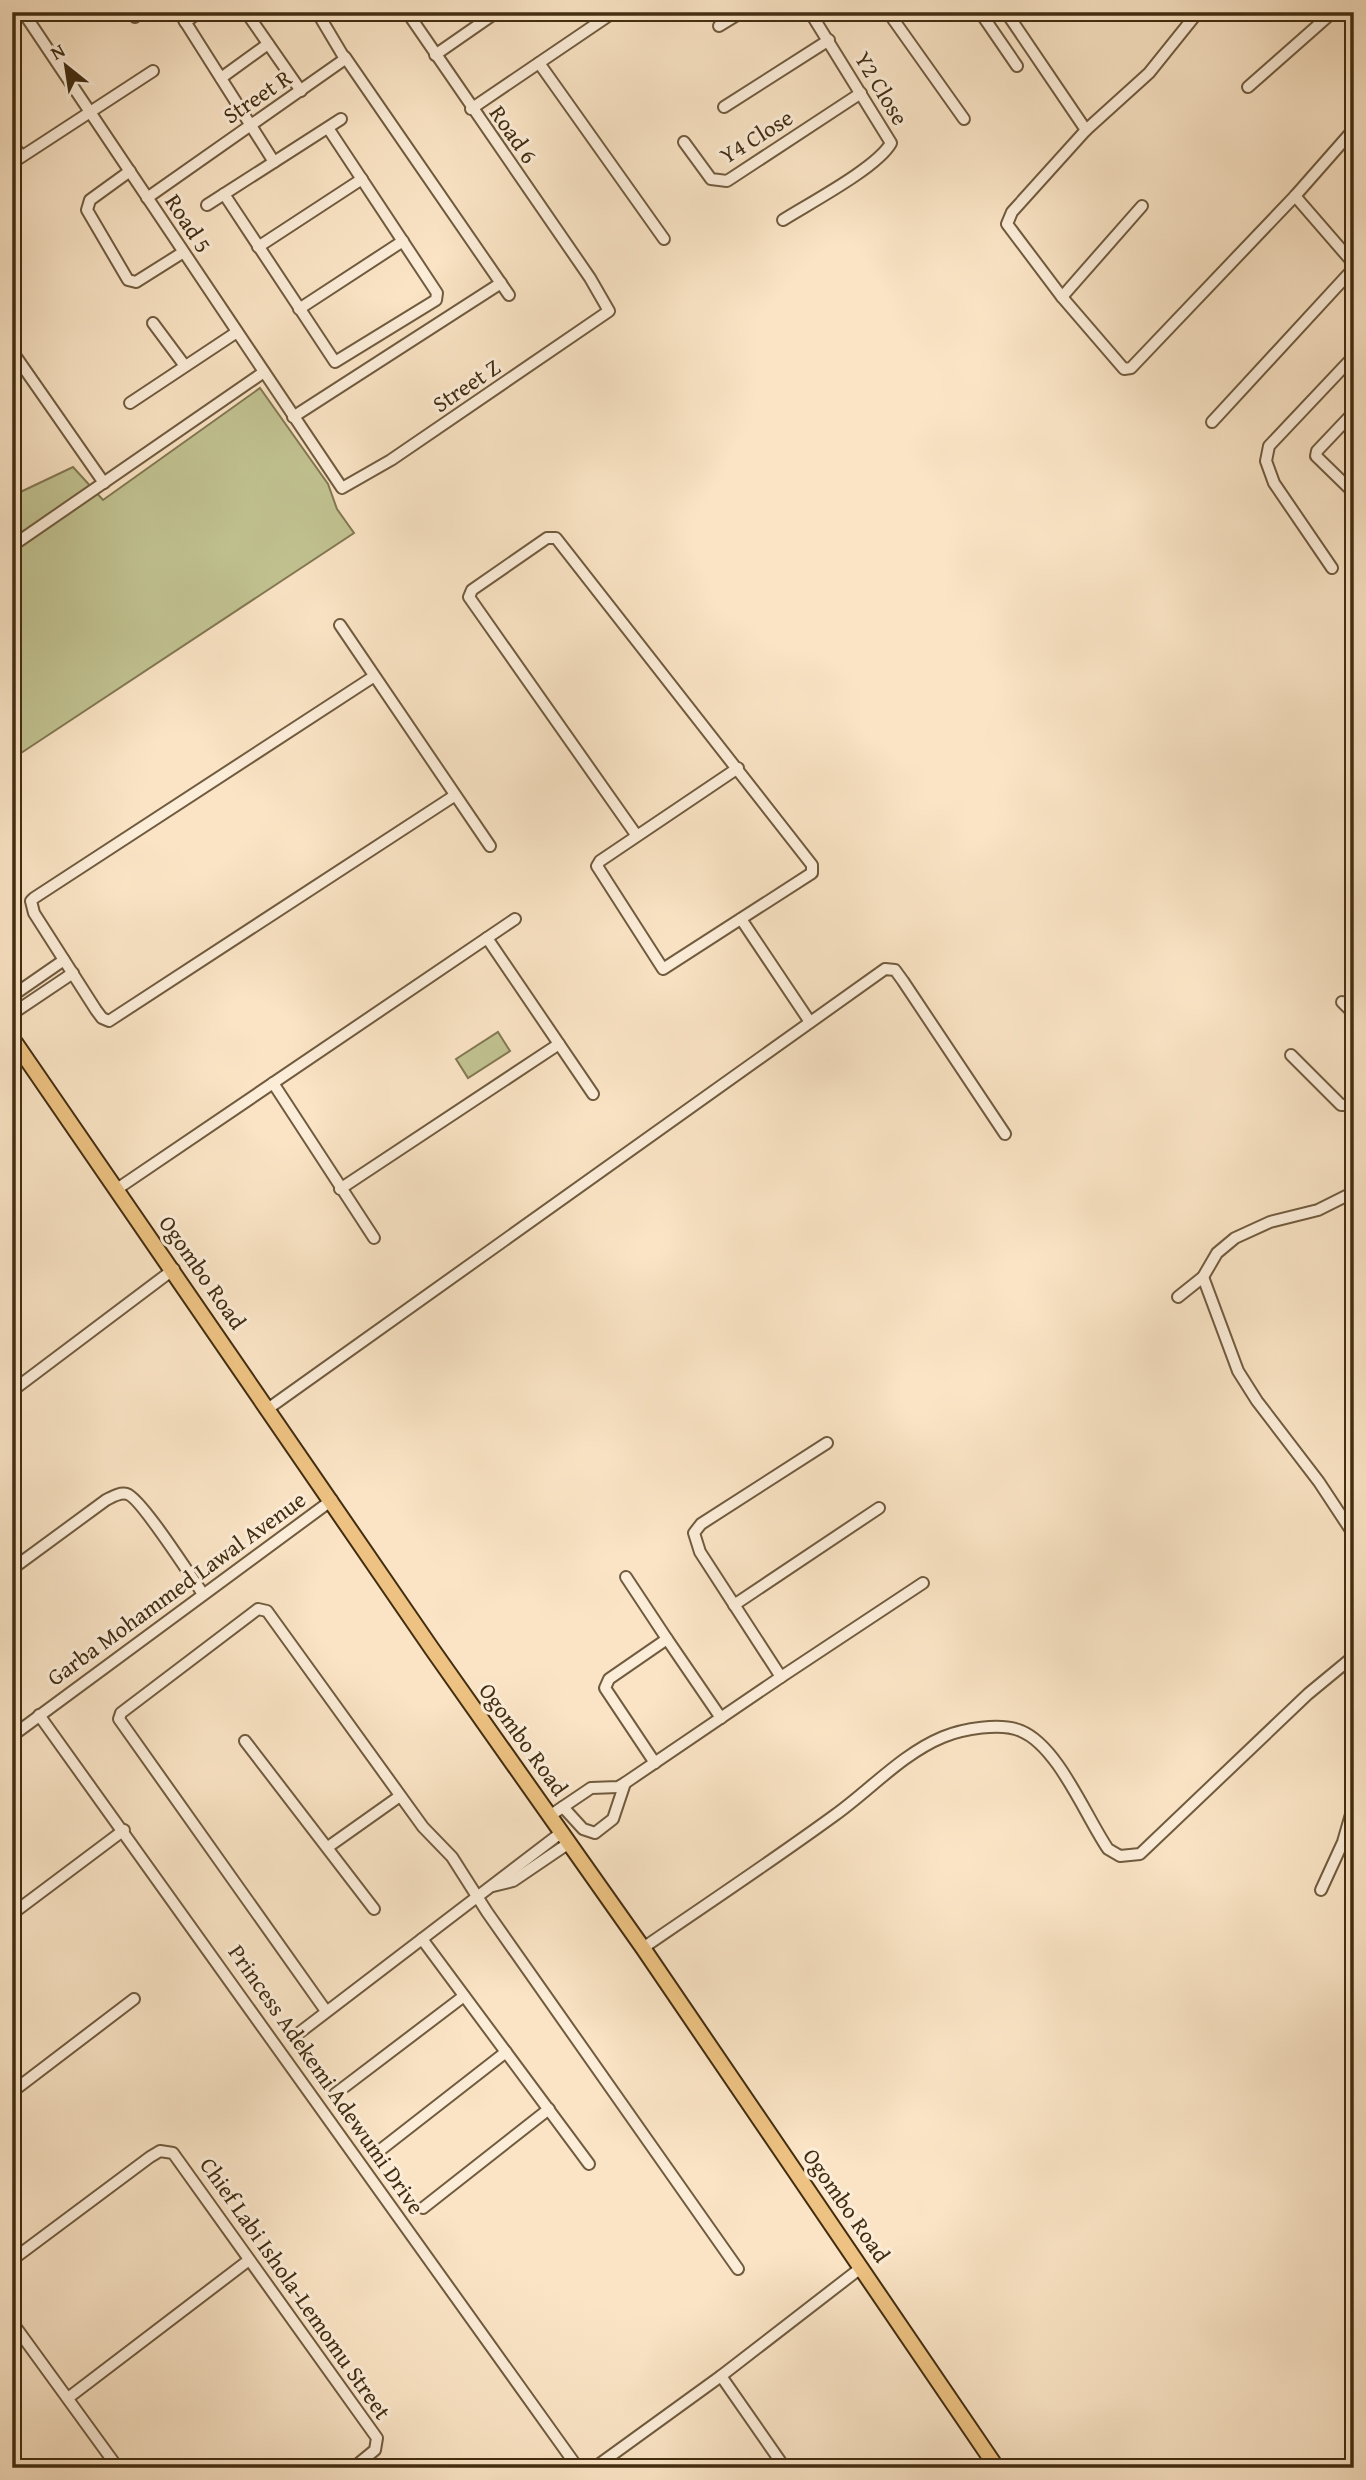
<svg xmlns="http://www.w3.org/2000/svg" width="1366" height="2480" font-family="'Gentium Book Plus',serif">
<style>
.green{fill:#c2c392;stroke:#827852;stroke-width:2}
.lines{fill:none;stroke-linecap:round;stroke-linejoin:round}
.minor-casing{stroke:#705b3e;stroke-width:14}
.major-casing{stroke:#422d11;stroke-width:18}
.minor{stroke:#fcedd9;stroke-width:10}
.major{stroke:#edc282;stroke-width:14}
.labels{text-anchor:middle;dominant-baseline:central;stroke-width:6;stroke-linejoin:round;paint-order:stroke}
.street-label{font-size:23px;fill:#422d11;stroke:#fcedd9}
</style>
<rect width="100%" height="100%" fill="#fae4c5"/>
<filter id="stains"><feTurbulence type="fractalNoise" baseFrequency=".00286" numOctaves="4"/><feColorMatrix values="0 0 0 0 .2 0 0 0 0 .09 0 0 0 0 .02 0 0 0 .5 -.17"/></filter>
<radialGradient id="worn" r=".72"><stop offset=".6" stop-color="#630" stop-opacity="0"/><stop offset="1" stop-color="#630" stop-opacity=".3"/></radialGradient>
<!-- green -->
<g class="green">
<path d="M260 388 328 484 337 509 354 533 12 759V496L73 467 103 500Z"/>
<path d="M498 1032 510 1051 468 1078 456 1059Z"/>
</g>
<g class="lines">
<defs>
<g id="minor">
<path d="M23 12 342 488 391 460 609 311 590 278 407 12"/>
<path d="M132 12 135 17"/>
<path d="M179 12 274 162"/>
<path d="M246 12 301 91"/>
<path d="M888 12 964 119"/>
<path d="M980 12 1017 66"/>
<path d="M1006 12 1086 130 1149 73 1198 12"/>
<path d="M185 22 200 12"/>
<path d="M719 26 742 12"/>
<path d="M435 55 497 12"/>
<path d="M345 57 509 295"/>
<path d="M539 63 664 239"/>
<path d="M221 78 268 44"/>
<path d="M1248 87 1333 12"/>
<path d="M724 107 829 40"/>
<path d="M471 109 614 12"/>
<path d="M1086 130 1012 212 1007 224 1062 297 1124 369 1131 368 1295 196 1354 129"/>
<path d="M684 142 711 179 727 181 861 93"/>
<path d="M12 145 22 156"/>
<path d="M12 163 153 71"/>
<path d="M130 171 90 200 87 210 128 280 136 282 182 253"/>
<path d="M224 194 335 362 436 300 437 293 328 128"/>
<path d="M1295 196 1354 264"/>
<path d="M147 198 345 59 317 12"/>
<path d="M207 205 341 119"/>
<path d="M783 220C808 204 877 168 891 143L810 12"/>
<path d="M258 247 362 179"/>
<path d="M1062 297 1142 206"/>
<path d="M299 309 403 241"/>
<path d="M153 323 185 366"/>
<path d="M12 351 104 483"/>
<path d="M12 396 15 394"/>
<path d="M130 403 237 332"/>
<path d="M1354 412 1317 451 1316 456 1354 493"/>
<path d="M293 417 501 283"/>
<path d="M1212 422 1354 268"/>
<path d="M12 546 264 372"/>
<path d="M1332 568 1274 483 1266 461 1269 446 1354 356"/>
<path d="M340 625 490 846"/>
<path d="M373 677 34 898 31 901 34 913 96 1010 102 1018 109 1021 454 796"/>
<path d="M637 836 469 597 472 590 547 538H556L812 865V873L663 969 597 866 600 861 738 768"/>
<path d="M741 919 810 1022"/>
<path d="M487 938 593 1094"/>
<path d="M12 996 64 960"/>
<path d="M1342 1002 1354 1014"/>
<path d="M12 1014 73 973"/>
<path d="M1291 1055 1341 1105H1354"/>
<path d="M273 1083 374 1238"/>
<path d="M117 1189 515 919"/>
<path d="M340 1189 559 1044"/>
<path d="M1203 1277 1238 1371 1257 1401 1319 1482 1354 1535"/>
<path d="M1178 1297 1203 1277 1217 1253 1235 1238 1270 1222 1318 1210 1354 1192"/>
<path d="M12 1391 174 1269"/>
<path d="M269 1408 885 969 895 970 903 981 1005 1134"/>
<path d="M12 1569 106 1500C112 1497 120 1492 127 1494 140 1497 192 1578 203 1594"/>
<path d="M626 1577 667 1639"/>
<path d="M734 1605 879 1508"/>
<path d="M781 1677 923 1583"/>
<path d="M39 1715 578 2468"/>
<path d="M12 1736 332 1500"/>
<path d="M245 1741 374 1909"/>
<path d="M655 1763 605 1688 609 1679 667 1639 721 1718"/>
<path d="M563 1807 583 1829 595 1833 613 1819 625 1783"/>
<path d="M551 1815 591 1788 618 1787 625 1783 781 1677 700 1552 694 1533 701 1524 827 1443"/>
<path d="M328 1847 400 1796"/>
<path d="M493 1886 513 1881 569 1843"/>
<path d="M1321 1890 1343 1842 1354 1804"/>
<path d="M12 1914 124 1830"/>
<path d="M422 1939 589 2164"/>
<path d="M643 1948C707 1904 772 1861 835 1815 870 1790 902 1754 943 1737 962 1729 1001 1722 1021 1731 1058 1746 1086 1817 1108 1849L1120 1856 1140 1854 1308 1694 1354 1656"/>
<path d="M326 2011 119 1719 121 1713 258 1609 267 1611 423 1827 452 1857 487 1912 738 2269"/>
<path d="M295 2036 562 1832"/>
<path d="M12 2092 134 1999"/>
<path d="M335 2094 464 1996"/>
<path d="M379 2151 506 2052"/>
<path d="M423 2208 549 2109"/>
<path d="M12 2260 150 2157 160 2151 173 2153 377 2438 375 2450 353 2468"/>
<path d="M12 2322 118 2468"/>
<path d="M721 2376 785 2468"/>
<path d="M68 2398 249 2260"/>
<path d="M594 2468 721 2376 862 2267"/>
</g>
<path id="major" d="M12 1038 432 1649 643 1948 997 2468"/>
</defs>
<!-- minor casing -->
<use href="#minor" class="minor-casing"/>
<!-- major casing -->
<use href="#major" class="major-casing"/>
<!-- minor -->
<use href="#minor" class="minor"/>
<!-- major -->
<use href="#major" class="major"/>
</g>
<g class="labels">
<!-- street labels -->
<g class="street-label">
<text transform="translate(882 88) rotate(59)">Y2 Close</text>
<text transform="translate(257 96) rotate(-34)">Street R</text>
<text transform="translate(514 134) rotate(55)">Road 6</text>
<text transform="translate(756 136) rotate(-32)">Y4 Close</text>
<text transform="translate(189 223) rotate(57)">Road 5</text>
<text transform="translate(466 385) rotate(-34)">Street Z</text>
<text transform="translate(203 1272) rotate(55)">Ogombo Road</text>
<text transform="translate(176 1588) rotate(-36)">Garba Mohammed Lawal Avenue</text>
<text transform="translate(524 1739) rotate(54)">Ogombo Road</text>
<text transform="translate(327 2079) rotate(55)">Princess Adekemi Adewumi Drive</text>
<text transform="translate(847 2205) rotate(55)">Ogombo Road</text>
<text transform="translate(296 2288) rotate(55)">Chief Labi Ishola-Lemomu Street</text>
</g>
</g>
<!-- margin -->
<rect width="1366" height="2480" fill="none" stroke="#fae4c5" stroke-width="42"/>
<rect x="14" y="14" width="1338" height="2452" fill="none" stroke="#422d11" stroke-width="3.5"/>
<rect x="21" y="21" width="1324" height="2438" fill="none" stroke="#422d11" stroke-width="2"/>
<!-- north arrow -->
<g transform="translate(66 66) rotate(330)" stroke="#fcedd9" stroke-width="5" paint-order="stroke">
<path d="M0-5L12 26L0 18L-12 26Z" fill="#422d11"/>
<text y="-10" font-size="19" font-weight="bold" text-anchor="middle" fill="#422d11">N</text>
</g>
<rect width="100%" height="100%" filter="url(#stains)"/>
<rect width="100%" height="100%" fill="url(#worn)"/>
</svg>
